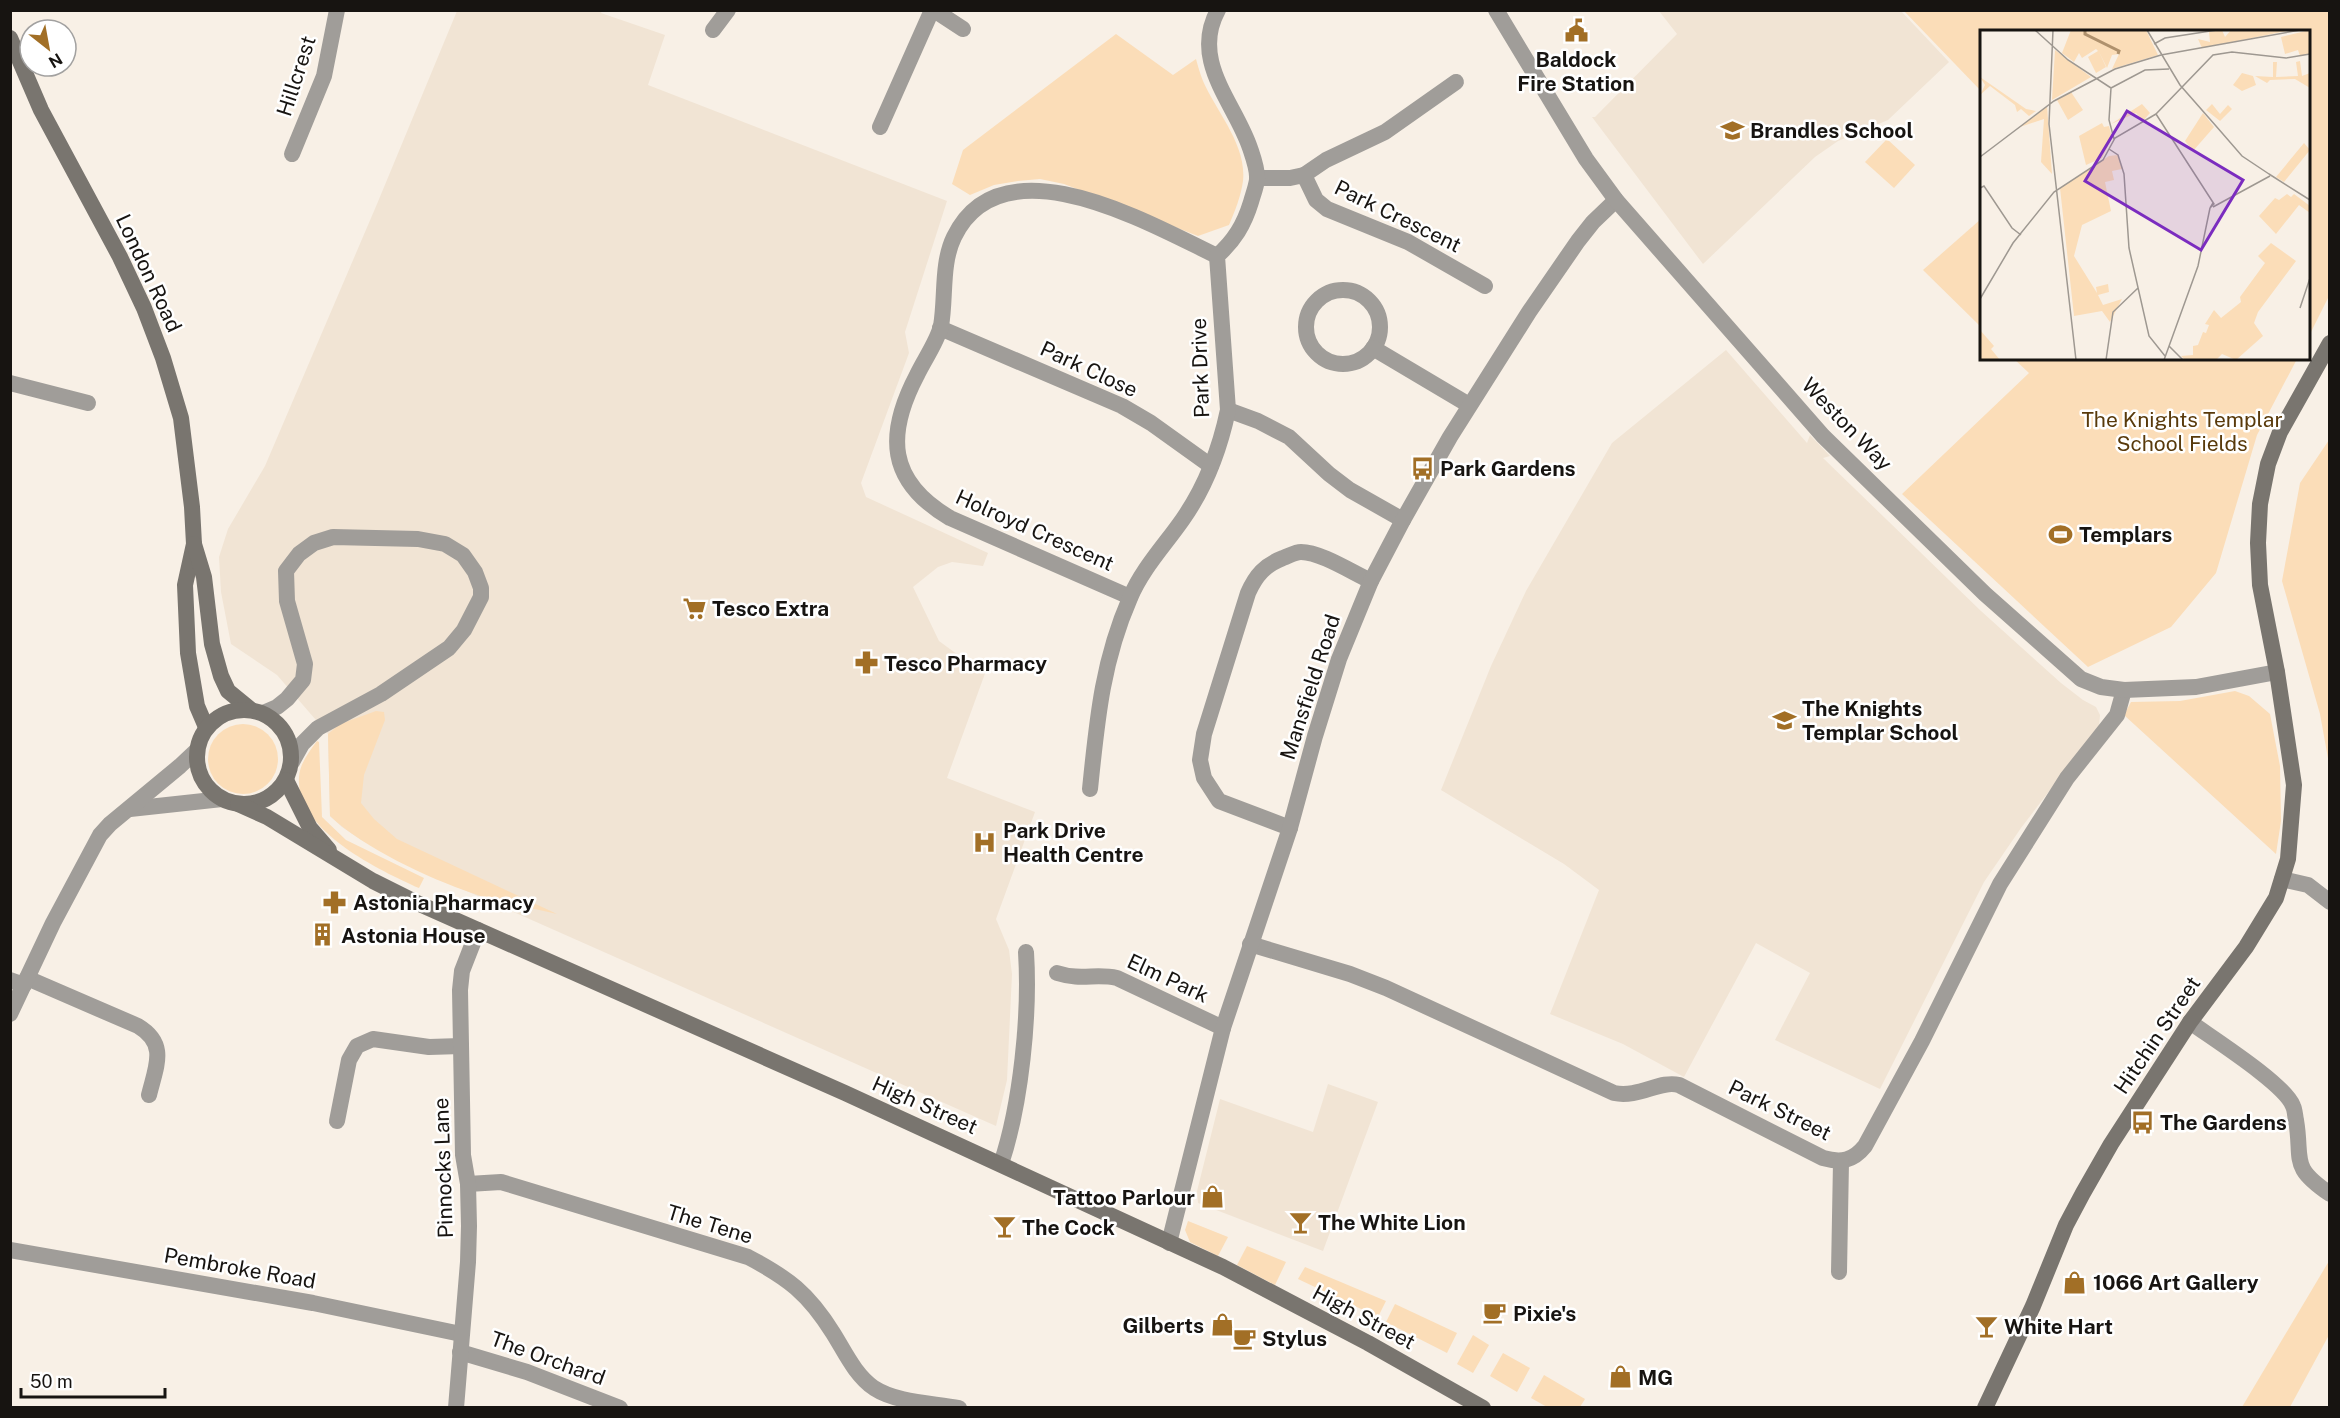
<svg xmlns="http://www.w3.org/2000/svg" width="2340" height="1418" font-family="'Public Sans',sans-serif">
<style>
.built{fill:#f1e4d4}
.green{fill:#fbddb8}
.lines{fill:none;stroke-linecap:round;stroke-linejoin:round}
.minor{stroke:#a09d99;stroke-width:16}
.tertiary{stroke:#a09d99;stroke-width:16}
.secondary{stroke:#79756f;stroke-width:16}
.labels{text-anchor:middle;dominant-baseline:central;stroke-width:5;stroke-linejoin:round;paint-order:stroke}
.poi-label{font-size:21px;font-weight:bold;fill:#171411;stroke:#fff;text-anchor:start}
.street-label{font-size:21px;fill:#171411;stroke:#fff}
.park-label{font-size:21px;fill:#593a0b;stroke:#fff}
.inset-river{fill:none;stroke:#af916d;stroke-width:3}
.inset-road{fill:none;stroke:#9e9891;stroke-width:1.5}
.view{fill:#7b2cbf;fill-opacity:0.15;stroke:#7b2cbf;stroke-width:3}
.inset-edge{fill:none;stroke:#171411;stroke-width:3}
</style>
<rect width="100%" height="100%" fill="#f8f0e6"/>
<!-- built -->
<g class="built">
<path d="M457 11H602L601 13 665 35 648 85 947 201 905 332 909 353 861 483 866 497 988 553 983 566 952 562 938 567 913 587 939 641 965 660 987 668 947 778 1035 812 996 919 1009 950 1012 974 1007 1080 996 1126 417 869 363 841 342 827 330 816 328 734 277 675 231 644 221 592 219 557 228 529 265 466 377 204Z"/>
<path d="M1659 11H1901L1949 62 1888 120 1838 141 1815 157 1703 264 1592 117H1595L1677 34Z"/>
<path d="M1726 350 1807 443 1810 435 1830 456 1823 458 1981 611 2061 683 2083 700 2096 707 2100 715 2099 726 2021 828 1984 882 1880 1089 1775 1040 1810 973 1756 943 1684 1077 1623 1044 1550 1014 1599 890 1564 864 1441 790 1491 666 1526 591 1612 443Z"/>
<path d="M1328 1084 1378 1102 1323 1251 1198 1203 1197 1191 1220 1099 1313 1132Z"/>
</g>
<!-- green -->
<g class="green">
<path d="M1904 11H2329V296L2309 336 2308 32H1982L1981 91Z"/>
<path d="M1116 34 1173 75 1196 59C1198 66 1200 74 1203 81 1216 111 1247 145 1243 181 1241 196 1235 211 1229 225L1198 236 1064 184 1040 179 1018 181 994 185 970 195 952 184 963 150Z"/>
<path d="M1887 139 1915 165 1894 188 1865 162Z"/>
<path d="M1981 219V327L1923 270Z"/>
<path d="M2014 359H2297L2257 435 2216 573 2171 627 2088 667 1902 494 2029 373Z"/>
<path d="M2329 440V764L2320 714 2282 581 2300 483Z"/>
<path d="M2235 691 2249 696 2270 714 2280 766 2281 821 2276 854 2124 715 2131 702 2180 701Z"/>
<path d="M376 711 384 712 385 720 364 775 361 803 374 819 397 839 557 914C529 907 499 903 472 893 428 878 364 848 330 816L328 734 340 724Z"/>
<circle cx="243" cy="759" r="35"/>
<path d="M317 741 319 742 322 817 346 840 424 878 419 888C379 870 295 830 299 777 300 763 309 752 317 741Z"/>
<path d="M1188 1221 1228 1237 1218 1256 1190 1242 1185 1230Z"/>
<path d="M1247 1246 1286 1262 1275 1285 1237 1265Z"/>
<path d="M2329 1261V1335L2290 1407H2242Z"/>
<path d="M1305 1267 1386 1301 1378 1317 1298 1279Z"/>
<path d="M1395 1304 1457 1333 1447 1353 1386 1322Z"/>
<path d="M1473 1335 1489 1345 1473 1373 1457 1364Z"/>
<path d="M1503 1353 1530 1368 1517 1392 1490 1376Z"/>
<path d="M1544 1375 1585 1399 1580 1407H1547L1531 1398Z"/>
</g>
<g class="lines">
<!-- minor -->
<g class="minor">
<path d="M934 10 963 29"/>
<path d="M713 30 728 10"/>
<path d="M880 127 932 10"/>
<path d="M292 154 324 76 337 10"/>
<path d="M1304 175 1326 160 1385 132 1456 82"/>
<path d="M1257 178H1290L1304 175 1316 200 1327 209 1408 242 1485 286"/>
<circle cx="1343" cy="327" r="37"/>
<path d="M940 328 1122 406 1151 423 1211 466"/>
<path d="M1373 348 1469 405"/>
<path d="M10 383 88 403"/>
<path d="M1228 410 1258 421 1289 437 1329 474 1350 490 1403 520"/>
<path d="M1130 597 950 518C887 481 886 434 917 375 924 360 937 342 941 326 946 297 941 264 954 237 1002 138 1150 224 1217 256"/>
<path d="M263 713 277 707 287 699 303 680 305 664 287 601 286 571 299 554 314 543 333 537 418 539 445 544 463 555 475 572 481 588V597L464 630 449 648 381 694 318 728 302 744 292 762"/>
<path d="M1090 789C1097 721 1102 662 1130 598 1142 569 1165 545 1183 519 1206 486 1220 448 1228 410L1217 256C1234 241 1244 225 1251 202 1253 195 1256 187 1257 180 1258 170 1253 157 1250 148 1235 103 1190 61 1218 10"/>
<path d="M1290 828 1219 801 1204 778 1200 760 1204 734 1248 593C1256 575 1265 565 1283 558 1289 556 1295 552 1301 552 1321 552 1353 573 1371 581"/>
<path d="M1250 944 1350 974 1386 988 1614 1093C1639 1098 1660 1080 1679 1085L1823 1158C1841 1163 1853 1161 1865 1146L1922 1041 2000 884 2067 778 2117 715 2124 690"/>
<path d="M1057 973C1082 981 1095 973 1117 978L1223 1028"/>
<path d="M27 978 138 1026C168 1044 156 1066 149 1095"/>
<path d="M10 980 24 985"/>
<path d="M2190 1022C2212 1038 2285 1084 2293 1106 2295 1110 2295 1116 2296 1120 2303 1161 2289 1166 2330 1194"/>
<path d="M337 1121 349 1060 357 1046 373 1039 429 1047 461 1046"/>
<path d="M1001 1164C1021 1104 1030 1015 1026 952"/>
<path d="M468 1184 501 1182 748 1257C788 1278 808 1293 833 1333 845 1352 855 1375 874 1388 897 1403 933 1403 959 1408"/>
<path d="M1169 1243 1223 1028 1290 828 1315 736 1339 659 1371 581 1403 520 1450 437 1529 312 1578 241 1593 222 1616 200"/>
<path d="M10 1250 313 1303 461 1334"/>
<path d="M1839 1272 1841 1162"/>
<path d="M460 1352 527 1372 620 1408"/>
<path d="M456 1408 468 1262 469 1226 468 1184 463 1155 460 990 462 971 478 930"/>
</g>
<!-- tertiary -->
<g class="tertiary">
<path d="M1496 10 1586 159 1616 200 1823 436 1985 594 2081 679 2101 687 2124 690 2196 687 2277 672"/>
<path d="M130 809 222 799"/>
<path d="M2282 879 2308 885 2330 902"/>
<path d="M10 1014 53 923 100 835 110 824 180 766 197 750"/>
</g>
<!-- secondary -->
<g class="secondary">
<path d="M10 38 41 110 120 257 144 308 163 358 181 418 192 507 194 544 185 585 188 653 197 706 206 727"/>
<path d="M194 544 204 577 212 644 221 676 228 691 250 709"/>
<circle cx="244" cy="757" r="47"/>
<path d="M286 780 310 828 329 850"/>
<path d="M238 804 267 817 373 881 415 902 845 1093 1223 1267 1368 1343 1483 1408"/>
<path d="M1985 1408 2033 1306 2066 1225 2083 1193 2111 1144 2190 1022 2246 947 2276 898 2288 859 2294 785 2277 672 2260 585 2258 543 2260 504 2268 464 2280 432 2330 343"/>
</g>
</g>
<!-- icons -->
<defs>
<symbol id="civic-bare" viewBox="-9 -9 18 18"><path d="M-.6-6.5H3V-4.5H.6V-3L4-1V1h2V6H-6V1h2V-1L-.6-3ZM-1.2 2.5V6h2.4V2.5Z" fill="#a26f26" stroke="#fff" stroke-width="2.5" paint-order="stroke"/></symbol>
<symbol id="school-bare" viewBox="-9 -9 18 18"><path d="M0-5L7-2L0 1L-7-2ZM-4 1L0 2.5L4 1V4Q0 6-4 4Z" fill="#a26f26" stroke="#fff" stroke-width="2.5" paint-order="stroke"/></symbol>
<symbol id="bus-bare" viewBox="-9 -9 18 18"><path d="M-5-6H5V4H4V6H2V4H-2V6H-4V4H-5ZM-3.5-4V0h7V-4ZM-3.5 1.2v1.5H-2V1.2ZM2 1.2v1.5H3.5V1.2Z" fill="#a26f26" stroke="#fff" stroke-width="2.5" paint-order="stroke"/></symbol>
<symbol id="stadium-bare" viewBox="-9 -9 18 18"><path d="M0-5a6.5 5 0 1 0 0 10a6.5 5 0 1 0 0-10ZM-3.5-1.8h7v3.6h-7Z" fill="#a26f26" stroke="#fff" stroke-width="2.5" paint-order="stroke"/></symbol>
<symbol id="supermarket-bare" viewBox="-9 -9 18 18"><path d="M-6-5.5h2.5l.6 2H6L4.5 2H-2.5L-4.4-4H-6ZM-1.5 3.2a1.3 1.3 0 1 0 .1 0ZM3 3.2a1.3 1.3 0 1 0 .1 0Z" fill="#a26f26" stroke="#fff" stroke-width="2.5" paint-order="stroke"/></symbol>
<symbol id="pharmacy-bare" viewBox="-9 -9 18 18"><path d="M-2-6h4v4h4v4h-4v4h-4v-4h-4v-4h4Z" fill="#a26f26" stroke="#fff" stroke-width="2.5" paint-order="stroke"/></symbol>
<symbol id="hospital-bare" viewBox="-9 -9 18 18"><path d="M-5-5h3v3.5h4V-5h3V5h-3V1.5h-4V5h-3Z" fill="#a26f26" stroke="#fff" stroke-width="2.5" paint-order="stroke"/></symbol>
<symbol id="building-bare" viewBox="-9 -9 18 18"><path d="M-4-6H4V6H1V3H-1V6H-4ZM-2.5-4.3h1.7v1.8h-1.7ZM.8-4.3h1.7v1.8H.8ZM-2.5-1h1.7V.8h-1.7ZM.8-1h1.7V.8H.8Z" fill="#a26f26" stroke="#fff" stroke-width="2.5" paint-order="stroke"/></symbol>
<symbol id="shop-bare" viewBox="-9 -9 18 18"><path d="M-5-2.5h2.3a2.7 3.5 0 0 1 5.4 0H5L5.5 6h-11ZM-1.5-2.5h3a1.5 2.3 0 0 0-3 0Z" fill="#a26f26" stroke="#fff" stroke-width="2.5" paint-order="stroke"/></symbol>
<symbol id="bar-bare" viewBox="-9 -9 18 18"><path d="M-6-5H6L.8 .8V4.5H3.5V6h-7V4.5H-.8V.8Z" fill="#a26f26" stroke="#fff" stroke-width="2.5" paint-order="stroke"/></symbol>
<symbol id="cafe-bare" viewBox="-9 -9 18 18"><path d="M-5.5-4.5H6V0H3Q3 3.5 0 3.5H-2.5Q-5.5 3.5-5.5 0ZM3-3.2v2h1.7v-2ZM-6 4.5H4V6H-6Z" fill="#a26f26" stroke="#fff" stroke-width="2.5" paint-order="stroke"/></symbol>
</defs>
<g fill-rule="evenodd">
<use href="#civic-bare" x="1560" y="14" width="33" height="33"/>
<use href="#school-bare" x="1716" y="114" width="33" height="33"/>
<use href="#bus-bare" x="1406" y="452" width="33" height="33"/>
<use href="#stadium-bare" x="2044" y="518" width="33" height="33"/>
<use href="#supermarket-bare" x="678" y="592" width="33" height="33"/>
<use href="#pharmacy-bare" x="850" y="646" width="33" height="33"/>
<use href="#school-bare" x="1768" y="704" width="33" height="33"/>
<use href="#hospital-bare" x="968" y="826" width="33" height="33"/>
<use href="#pharmacy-bare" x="318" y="886" width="33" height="33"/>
<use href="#building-bare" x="306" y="918" width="33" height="33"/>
<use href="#bus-bare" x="2126" y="1106" width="33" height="33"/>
<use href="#shop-bare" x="1196" y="1180" width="33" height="33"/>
<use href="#bar-bare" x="1284" y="1206" width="33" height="33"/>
<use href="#bar-bare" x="988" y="1210" width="33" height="33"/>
<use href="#shop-bare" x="2058" y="1266" width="33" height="33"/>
<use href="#cafe-bare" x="1478" y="1296" width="33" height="33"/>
<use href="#shop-bare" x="1206" y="1308" width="33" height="33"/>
<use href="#bar-bare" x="1970" y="1310" width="33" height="33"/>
<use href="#cafe-bare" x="1228" y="1322" width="33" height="33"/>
<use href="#shop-bare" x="1604" y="1360" width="33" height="33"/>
</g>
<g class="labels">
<!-- poi labels -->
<g class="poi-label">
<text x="1576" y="59" text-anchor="middle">Baldock<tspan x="1576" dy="24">Fire Station</tspan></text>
<text x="1750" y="130">Brandles School</text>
<text x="1440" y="468">Park Gardens</text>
<text x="2079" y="534">Templars</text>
<text x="712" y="608">Tesco Extra</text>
<text x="884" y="663">Tesco Pharmacy</text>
<text x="1802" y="708">The Knights<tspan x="1802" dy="24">Templar School</tspan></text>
<text x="1003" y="830">Park Drive<tspan x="1003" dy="24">Health Centre</tspan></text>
<text x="353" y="902">Astonia Pharmacy</text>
<text x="341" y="935">Astonia House</text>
<text x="2160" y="1122">The Gardens</text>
<text x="1195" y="1197" text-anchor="end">Tattoo Parlour</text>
<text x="1318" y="1222">The White Lion</text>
<text x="1022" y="1227">The Cock</text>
<text x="2093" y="1282">1066 Art Gallery</text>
<text x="1513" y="1313">Pixie's</text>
<text x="1204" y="1325" text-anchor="end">Gilberts</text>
<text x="2004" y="1326">White Hart</text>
<text x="1262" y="1338">Stylus</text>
<text x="1638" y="1377">MG</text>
</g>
<!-- street labels -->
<g class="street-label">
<text transform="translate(296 76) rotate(-72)">Hillcrest</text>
<text transform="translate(1398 216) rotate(26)">Park Crescent</text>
<text transform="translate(149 273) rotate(65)">London Road</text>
<text transform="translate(1200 368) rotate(-92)">Park Drive</text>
<text transform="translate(1089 369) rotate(25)">Park Close</text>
<text transform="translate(1847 424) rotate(46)">Weston Way</text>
<text transform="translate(1035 530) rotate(24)">Holroyd Crescent</text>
<text transform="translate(1310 687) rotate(-72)">Mansfield Road</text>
<text transform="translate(1168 978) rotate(25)">Elm Park</text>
<text transform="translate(2157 1035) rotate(-56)">Hitchin Street</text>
<text transform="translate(925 1105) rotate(24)">High Street</text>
<text transform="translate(1780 1110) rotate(26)">Park Street</text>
<text transform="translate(443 1168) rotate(-92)">Pinnocks Lane</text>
<text transform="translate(710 1224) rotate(17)">The Tene</text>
<text transform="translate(240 1268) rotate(10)">Pembroke Road</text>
<text transform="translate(1364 1317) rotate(28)">High Street</text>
<text transform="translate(548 1358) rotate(20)">The Orchard</text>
</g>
<!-- park labels -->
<g class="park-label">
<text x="2182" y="419">The Knights Templar<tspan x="2182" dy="24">School Fields</tspan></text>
</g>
</g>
<!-- overview -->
<g transform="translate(1980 30)">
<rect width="330" height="330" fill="#f8f0e6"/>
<path d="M91 0H166L178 25 132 39 139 24 132 25 127 38 119 22 126 37 116 43 108 27 118 21 116 19 102 28 99 23 94 32 82 23ZM242 0 245 7 251 0H312L222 18 218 9 230 12 229 2ZM330 0 329 24 320 26 318 20 305 24 301 7ZM75 20 111 47 72 70ZM320 31 322 46 330 43V58L315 49 290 50 287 53 275 46 293 47V32H297L296 47 318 46 316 32ZM262 43 273 46 276 55 262 61 253 55ZM0 47 46 79 56 81 49 86 41 79 37 82 35 75 10 56 0 65 5 55ZM91 62 103 80 88 90 77 70ZM162 74 170 83 163 91 156 83 131 94ZM232 74 240 84 248 75 252 79 240 91 226 80ZM67 76 72 144 61 132 64 89 40 97ZM223 83 234 97 213 121 205 111ZM122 93 124 97 129 96 132 108 122 128 106 135 99 106ZM324 113 330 120 304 152 296 147ZM138 125 142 139 132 141 134 150 125 152 131 181 102 195 94 226 117 263 116 257 128 254 129 262 118 265 123 275 142 269 130 292 122 281 94 286 80 158 129 126ZM307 164 311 167 314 164 330 176V183L319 175 296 204 279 186 295 168 299 170ZM291 213 316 231 278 282 274 293 283 306 256 330 242 324 236 330H205L201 326 213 325V316L218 315 223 302 226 303 229 295 225 294 234 280 241 288 261 272 260 267 285 233 278 226ZM0 300 14 316 11 319 20 330H0Z" fill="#fbddb8"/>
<path class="inset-river" d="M105 0V4L139 21 138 24"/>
<path class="inset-road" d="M55 0 88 30 131 58M73 0 69 94 96 330M167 0 200 55 236 96 262 126 289 144M174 14 185 8 237 0M131 58 165 40 189 39M131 58 129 90 134 109M176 84 233 25 252 22 306 28 330 24M176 84 234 174 230 178 233 173M129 119 138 125 144 144 149 218 169 306 185 326M0 127 74 71 135 39 181 25 320 0M289 144 330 170M0 158 4 156 32 198 41 205M233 177 290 146M0 269 33 213 74 162 123 130 135 108 176 84M320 278 330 248M189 316 203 330M126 330 133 282 158 258M184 330 218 236 230 178"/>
<path class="view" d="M147 81 263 150 221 220 105 151Z"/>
<rect width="330" height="330" class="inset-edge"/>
</g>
<!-- border -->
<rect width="2340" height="1418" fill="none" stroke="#171411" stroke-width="24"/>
<!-- north arrow -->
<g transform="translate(48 48) rotate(149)"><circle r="28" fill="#ffffff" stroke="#a2a1a0" stroke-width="1.5"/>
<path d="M0-4.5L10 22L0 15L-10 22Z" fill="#a26f26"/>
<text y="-9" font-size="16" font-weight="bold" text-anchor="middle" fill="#171411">N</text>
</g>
<!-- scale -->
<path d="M21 1388v9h144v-9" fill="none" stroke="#171411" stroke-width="3"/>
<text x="30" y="1388" font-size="18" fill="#171411" stroke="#ffffff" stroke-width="4.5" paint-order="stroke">50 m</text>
</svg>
